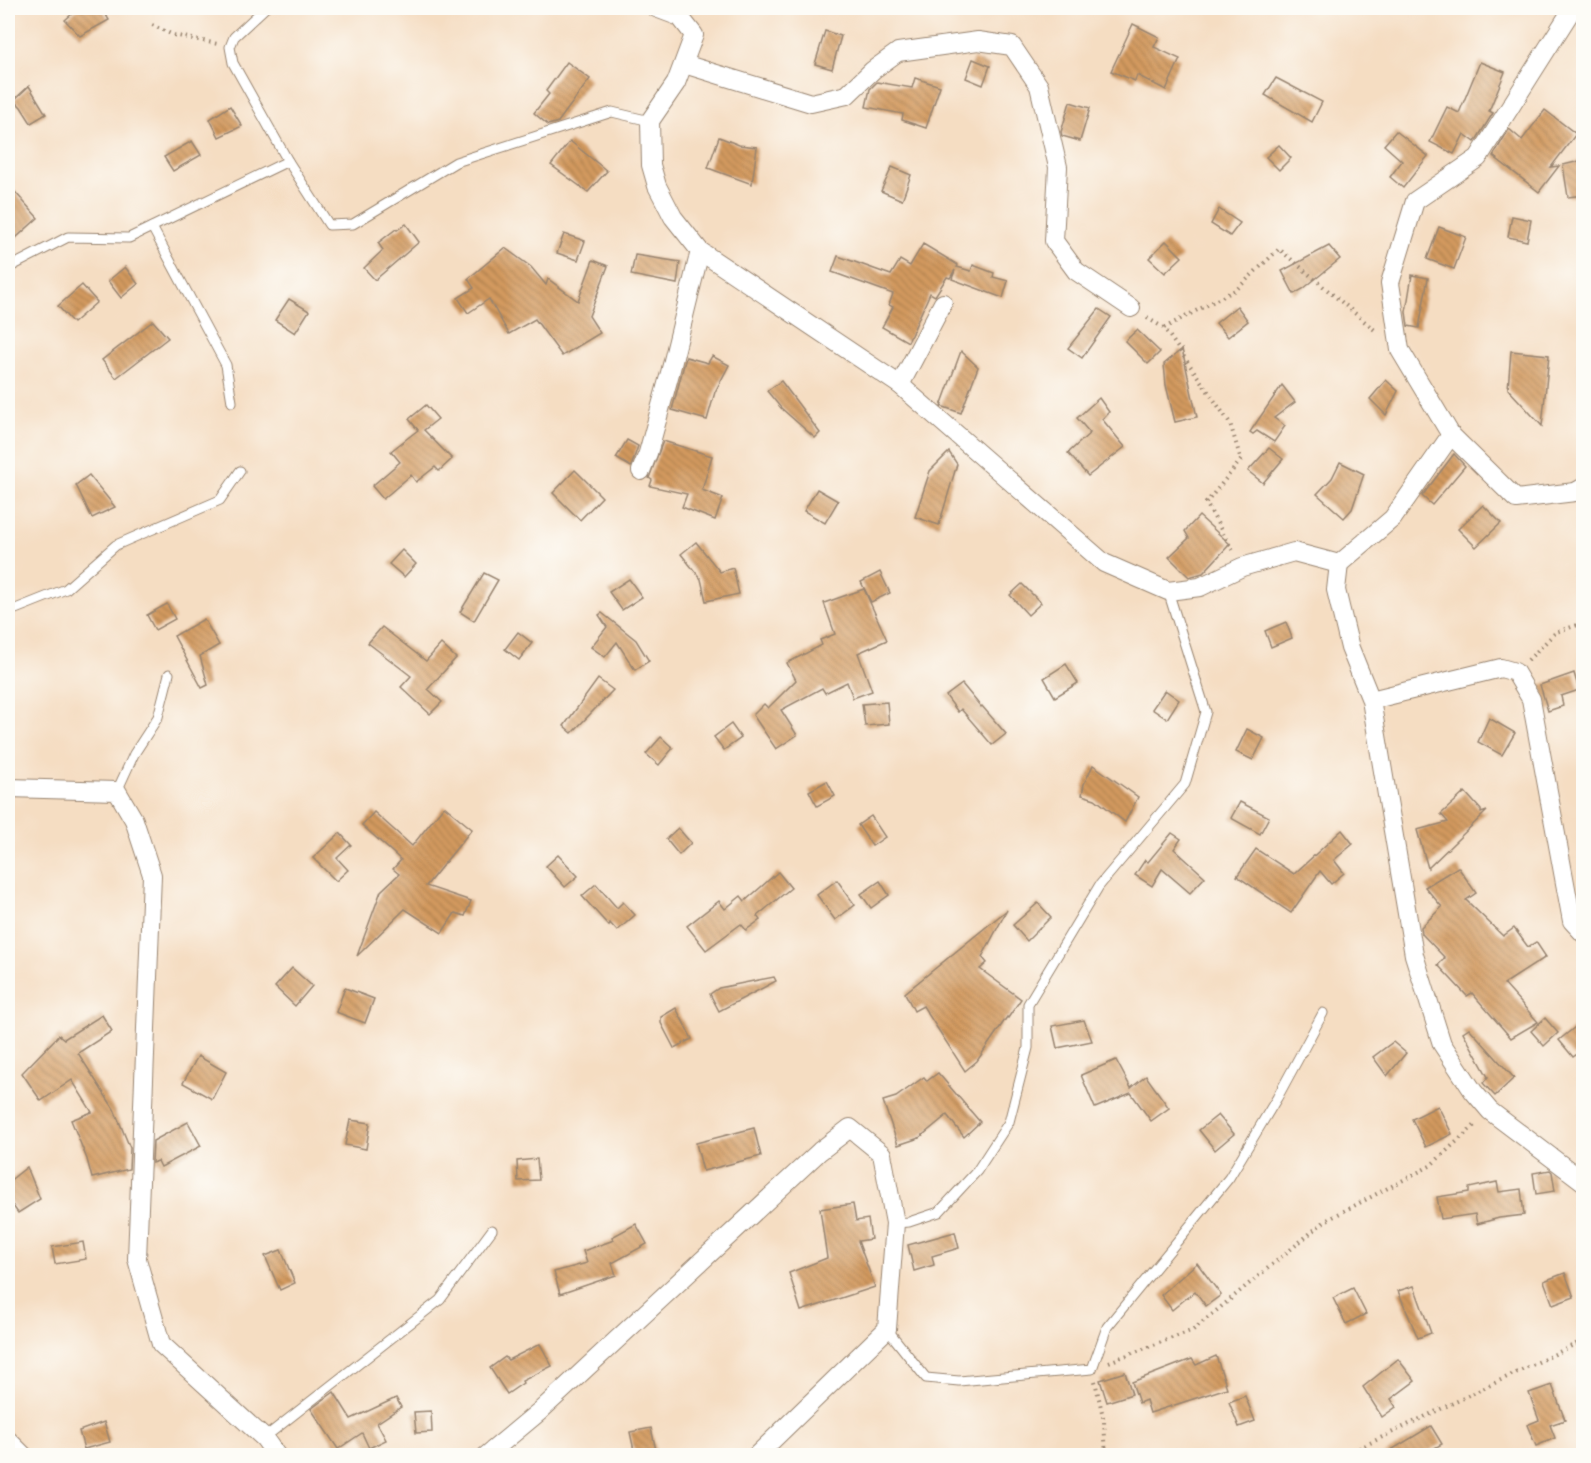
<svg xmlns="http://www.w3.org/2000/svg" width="1591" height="1463" font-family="'Patrick Hand',sans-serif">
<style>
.building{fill:url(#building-back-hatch)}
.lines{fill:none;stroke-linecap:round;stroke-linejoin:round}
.service-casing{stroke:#988470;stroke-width:11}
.minor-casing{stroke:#988470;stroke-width:20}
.path{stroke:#988470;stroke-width:4;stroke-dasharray:1.5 4.5;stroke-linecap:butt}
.service{stroke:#fff;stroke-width:9}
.minor{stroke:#fff;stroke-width:18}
</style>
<defs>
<pattern id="building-back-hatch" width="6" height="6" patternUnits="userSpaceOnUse" patternTransform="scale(1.5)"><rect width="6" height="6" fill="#d39a5e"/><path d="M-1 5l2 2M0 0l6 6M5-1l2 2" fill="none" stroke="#ac7e4d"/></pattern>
</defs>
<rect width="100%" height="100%" fill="#fdfcf7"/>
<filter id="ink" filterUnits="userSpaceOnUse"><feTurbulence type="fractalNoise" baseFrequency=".0167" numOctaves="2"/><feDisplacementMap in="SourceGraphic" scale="12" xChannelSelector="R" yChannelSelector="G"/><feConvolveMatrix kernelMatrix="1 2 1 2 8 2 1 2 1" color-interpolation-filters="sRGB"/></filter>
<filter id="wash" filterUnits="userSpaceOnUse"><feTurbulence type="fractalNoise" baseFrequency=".008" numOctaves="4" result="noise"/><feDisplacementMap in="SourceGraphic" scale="24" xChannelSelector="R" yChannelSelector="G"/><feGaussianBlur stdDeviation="1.35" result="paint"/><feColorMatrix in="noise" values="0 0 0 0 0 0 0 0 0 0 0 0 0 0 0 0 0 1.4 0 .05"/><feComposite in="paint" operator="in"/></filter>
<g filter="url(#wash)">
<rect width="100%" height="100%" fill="#f5ddc2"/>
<g id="blocks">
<!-- building -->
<g class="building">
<path d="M79 8H102L109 20 80 36 65 20Z"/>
<path d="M1133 24 1159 37 1154 47 1180 59 1166 90 1137 75 1135 81 1111 71Z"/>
<path d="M825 31 841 36 832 69 815 64Z"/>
<path d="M973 59 990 66 983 85 966 78Z"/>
<path d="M567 62 590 79 558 122 548 125 534 113 549 94 546 91Z"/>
<path d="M1480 62 1505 72 1489 111 1493 113 1475 142 1464 134 1454 154 1430 142 1447 107 1459 113Z"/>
<path d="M915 78 940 86 926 128 902 120 903 114 866 107 870 89 877 82 912 88Z"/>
<path d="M1276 78 1322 102 1312 122 1265 95Z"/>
<path d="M29 86 46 114 31 123 21 107 14 100Z"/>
<path d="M1070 102 1090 108 1080 141 1062 136 1061 132Z"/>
<path d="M230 106 242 126 219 137 210 119Z"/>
<path d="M1545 110 1576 134 1551 167 1559 166 1539 192 1493 156 1509 129 1522 140Z"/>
<path d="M1396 131 1428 156 1403 188 1390 177 1402 161 1384 145Z"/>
<path d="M719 137 739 145 757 147 752 184 708 168Z"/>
<path d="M192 141 201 155 173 171 164 157Z"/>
<path d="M570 141 607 171 588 192 551 165Z"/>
<path d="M1279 145 1291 158 1279 170 1266 157Z"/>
<path d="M1584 160V195L1568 197 1563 165Z"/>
<path d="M892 167 911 175 902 200 881 191Z"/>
<path d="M8 184 38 218 8 245Z"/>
<path d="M1219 209 1240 223 1230 236 1211 224Z"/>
<path d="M1512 216 1531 220 1527 241 1508 237Z"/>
<path d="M406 224 419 242 375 280 364 268 383 250 378 243 396 229 397 230Z"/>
<path d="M1439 227 1466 237 1454 269 1427 259Z"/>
<path d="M564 234 585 241 578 260 557 253Z"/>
<path d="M1166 241 1182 257 1165 273 1149 258Z"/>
<path d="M923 244 958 265 957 267 971 271 973 265 994 273 993 277 1008 281 1003 298 952 279 955 270 950 278 947 277 935 296 930 293 908 342 882 327 893 307 889 305 893 294 832 272 838 256 891 275 900 260 910 266Z"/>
<path d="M1329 246 1340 259 1303 289 1294 294 1282 271Z"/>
<path d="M505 248 531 267 546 285 548 279 578 301 593 260 608 266 589 316 600 333 562 356 535 319 509 334 489 299 468 313 458 298 474 288 468 279Z"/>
<path d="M635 255 680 262 677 284 631 275Z"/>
<path d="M125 267 138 284 121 298 108 281Z"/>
<path d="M1412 275 1428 278 1419 328 1408 326 1406 312Z"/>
<path d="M82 285 97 302 73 323 58 306Z"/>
<path d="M289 299 309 311 295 333 275 320Z"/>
<path d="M1237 306 1248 321 1228 337 1216 323Z"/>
<path d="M1099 309 1111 317 1082 358 1068 348Z"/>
<path d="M153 321 168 338 116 378 102 360Z"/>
<path d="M1137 330 1160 352 1148 364 1125 341Z"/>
<path d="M1182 349 1197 417 1175 422 1166 385 1164 364Z"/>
<path d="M961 351 978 367 961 413 941 406Z"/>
<path d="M1511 351 1549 355 1542 426 1508 389Z"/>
<path d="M712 356 729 365 715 392 707 420 672 410 686 357 708 363Z"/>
<path d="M1386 380 1398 391 1386 415 1370 399Z"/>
<path d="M781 381 820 433 815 438 781 408 767 391Z"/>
<path d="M1282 385 1295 402 1274 418 1285 426 1274 442 1257 431 1253 434 1250 432Z"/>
<path d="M1099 398 1109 412 1102 419 1125 447 1088 476 1068 453 1090 433 1077 418Z"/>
<path d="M426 405 438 419 424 430 452 459 439 471 435 467 416 482 411 475 383 499 372 486 400 462 391 451 418 430 409 419Z"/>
<path d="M627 440 638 446 631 467 616 458Z"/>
<path d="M663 441 712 456 702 490 723 498 715 520 682 507 687 494 650 486 652 480 649 478Z"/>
<path d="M1269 448 1283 459 1263 483 1248 471Z"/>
<path d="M949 452 957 464 939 525 915 517 930 471Z"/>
<path d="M1454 454 1465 466 1432 505 1422 496Z"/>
<path d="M1340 462 1364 474 1352 509 1344 518 1317 494 1332 478Z"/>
<path d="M575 470 602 497 580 520 553 493Z"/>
<path d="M89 475 115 507 92 518 76 485Z"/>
<path d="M817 489 838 501 825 523 804 511Z"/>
<path d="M1483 505 1501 523 1476 547 1458 529Z"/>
<path d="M1199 516 1230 544 1203 573 1189 577 1169 557 1189 538 1185 531Z"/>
<path d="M696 542 720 572 733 568 739 594 706 601 701 579 681 554Z"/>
<path d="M402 550 416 564 404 577 389 564Z"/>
<path d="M880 572 890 593 871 602 861 582Z"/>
<path d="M484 573 498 580 474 621 460 612Z"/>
<path d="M629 579 642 597 622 610 609 592Z"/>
<path d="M1022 584 1041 603 1028 615 1010 595Z"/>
<path d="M864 589 887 640 858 653 872 691 853 698 847 682 825 693 822 688 781 710 797 735 776 749 753 715 764 704 768 708 796 680 787 663 822 645 820 640 835 634 824 603Z"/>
<path d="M167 604 175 619 155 630 147 615Z"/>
<path d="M602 613 636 640 649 661 635 670 617 642 605 657 591 647 607 627 599 615Z"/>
<path d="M204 619 219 645 200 656 208 685 202 688 174 636Z"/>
<path d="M1286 622 1292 638 1271 647 1265 631Z"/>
<path d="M382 627 426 661 441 644 456 658 428 689 442 702 430 714 401 687 411 676 368 643Z"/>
<path d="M518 632 532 643 519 660 505 649Z"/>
<path d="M1066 664 1078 683 1055 697 1044 678Z"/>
<path d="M1574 673 1579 690 1561 696 1563 706 1548 711 1540 685Z"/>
<path d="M598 679 613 690 572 733 564 726Z"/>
<path d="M962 684 981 707 982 706 1006 734 992 745 961 709 958 712 946 696Z"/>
<path d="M1165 690 1179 700 1167 719 1152 709Z"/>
<path d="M887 702 889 724 865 726 862 704Z"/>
<path d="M1489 718 1515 733 1502 755 1478 742Z"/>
<path d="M731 724 741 738 724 750 714 737Z"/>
<path d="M1247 729 1264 738 1253 760 1236 752Z"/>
<path d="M661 737 673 748 659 765 646 754Z"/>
<path d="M1093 765 1138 797 1125 822 1095 799 1082 795 1084 784Z"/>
<path d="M827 781 835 796 817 806 809 791Z"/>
<path d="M1465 792 1481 810V813L1487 811 1428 868 1417 830 1448 822 1441 814Z"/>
<path d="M1240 802 1269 817 1260 834 1231 818Z"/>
<path d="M444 806 472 829 426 886 471 901 465 916 455 913 442 933 405 909 357 956 381 891 399 874 393 869 401 860 362 825 374 812 412 846Z"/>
<path d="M871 816 885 837 872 846 858 825Z"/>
<path d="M678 828 691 843 679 855 666 839Z"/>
<path d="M1342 830 1353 844 1334 860 1344 873 1331 884 1320 871 1291 913 1237 876 1256 849 1294 874Z"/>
<path d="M340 833 351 845 337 858 348 870 336 881 313 858Z"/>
<path d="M1172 833 1181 839 1174 849 1205 877 1190 893 1162 869 1152 886 1135 875 1145 860 1148 862Z"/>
<path d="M558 855 578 876 565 887 546 866Z"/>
<path d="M1458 867 1476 893 1466 900 1503 936 1514 928 1528 947 1536 942 1546 957 1504 984 1538 1022 1511 1038 1472 993 1467 996 1438 965 1445 958 1422 934 1421 927 1442 907 1425 887Z"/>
<path d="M778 872 791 888 757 916 760 920 746 930 741 924 706 950 687 926 719 901 725 909 741 896 745 901Z"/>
<path d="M837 880 855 905 835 920 817 895Z"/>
<path d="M880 881 889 895 871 908 861 894Z"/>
<path d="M596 884 617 908 623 902 635 915 617 931 610 923 609 926 582 896Z"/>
<path d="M1038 903 1051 917 1027 941 1013 925Z"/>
<path d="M1007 910 982 957 987 963 980 969 1021 999 1008 1018 1007 1017 977 1061 965 1071 923 1006 914 1011 905 993Z"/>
<path d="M292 968 312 986 295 1006 275 987Z"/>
<path d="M774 977 776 981 719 1011 710 994 719 988Z"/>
<path d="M345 988 374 999 365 1023 336 1012Z"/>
<path d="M676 1008 692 1039 674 1048 661 1023V1017Z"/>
<path d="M102 1015 112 1031 78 1053 114 1109 130 1148 129 1169 92 1178 87 1159 71 1120 92 1112 72 1080 41 1101 22 1073 59 1035 64 1039Z"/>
<path d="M1545 1018 1558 1033 1544 1046 1531 1031Z"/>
<path d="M1084 1020 1092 1041 1057 1048 1052 1026Z"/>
<path d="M1584 1020V1049L1573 1057 1559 1040Z"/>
<path d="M1469 1028 1514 1078 1495 1096 1483 1083 1488 1077 1463 1032Z"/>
<path d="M1393 1042 1406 1053 1387 1076 1373 1057Z"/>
<path d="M198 1056 226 1072 212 1099 183 1083Z"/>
<path d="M1116 1060 1131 1088 1146 1076 1169 1108 1151 1121 1131 1093 1095 1108 1081 1075Z"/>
<path d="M938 1073 980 1122 964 1137 947 1115 919 1138 898 1145 883 1101 896 1097 924 1077 927 1081Z"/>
<path d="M1438 1106 1452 1134 1426 1147 1412 1119Z"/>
<path d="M1218 1115 1234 1134 1215 1150 1199 1130Z"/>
<path d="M350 1120 370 1123 366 1149 345 1145Z"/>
<path d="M188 1122 201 1146 161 1167 158 1161 152 1163 153 1141Z"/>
<path d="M754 1128 761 1156 703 1171 696 1143Z"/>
<path d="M537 1159 539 1180 518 1181 517 1161Z"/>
<path d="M27 1167 40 1199 18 1213 8 1199V1182Z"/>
<path d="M1550 1170 1552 1172 1555 1191 1536 1194 1533 1173Z"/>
<path d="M1497 1182 1499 1192 1521 1189 1524 1215 1499 1218 1477 1224 1475 1214 1441 1219 1437 1197 1469 1192V1188Z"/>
<path d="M853 1204 856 1221 868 1219 871 1239 858 1241 875 1287 801 1311 789 1273 827 1258 820 1209Z"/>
<path d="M636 1224 647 1244 612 1263 616 1275 560 1294 554 1272 587 1263 583 1251 614 1240 612 1237Z"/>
<path d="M955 1232 959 1248 932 1256 934 1265 914 1271 908 1245Z"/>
<path d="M83 1242 86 1259 55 1264 52 1247Z"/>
<path d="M281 1250 295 1283 280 1290 265 1256Z"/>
<path d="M1197 1263 1221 1295 1206 1306 1195 1291 1172 1310 1161 1295Z"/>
<path d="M1565 1273 1574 1297 1553 1305 1544 1281Z"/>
<path d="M1414 1286 1431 1333 1418 1338 1398 1291Z"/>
<path d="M1353 1288 1366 1314 1346 1324 1333 1298Z"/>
<path d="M540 1344 552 1366 522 1381 523 1383 507 1394 490 1368 505 1357 508 1360Z"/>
<path d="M1216 1356 1227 1388 1150 1413 1146 1400 1139 1403 1132 1382 1192 1359 1196 1365Z"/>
<path d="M1398 1359 1415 1381 1391 1399 1396 1407 1382 1417 1363 1387Z"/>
<path d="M1125 1372 1132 1394 1107 1402 1100 1380Z"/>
<path d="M1552 1385 1565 1420 1550 1425 1555 1438 1536 1446 1527 1425 1539 1420 1529 1393Z"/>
<path d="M334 1392 351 1419 396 1398 401 1407 377 1423 386 1440 369 1448 362 1433 338 1449 311 1409Z"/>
<path d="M1245 1396 1255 1421 1239 1427 1229 1402Z"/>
<path d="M431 1411 432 1432 416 1433 414 1412Z"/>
<path d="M104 1422 110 1442 84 1449 79 1431Z"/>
<path d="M1431 1426 1442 1444 1422 1455H1383Z"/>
<path d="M651 1428 657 1455H635L630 1432Z"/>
</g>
</g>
</g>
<g filter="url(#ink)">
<use href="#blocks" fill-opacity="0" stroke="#988470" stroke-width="1.5"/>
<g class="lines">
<defs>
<g id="service">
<path d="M265 8 234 37 230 47 233 63 288 161 329 225 353 224 456 162 612 112 650 121"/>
<path d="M152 227 226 365 232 402"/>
<path d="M8 268 68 237 129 238 288 161"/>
<path d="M8 612 66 589 116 545 220 500 240 471"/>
<path d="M117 791 134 754 158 717 169 674"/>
<path d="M895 1223 909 1222 939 1212 977 1171 1009 1122 1028 1048V1004L1099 886 1185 784 1206 712 1168 591"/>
<path d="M887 1329 926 1378 959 1381 1092 1369 1107 1327 1229 1178 1277 1098 1323 1013"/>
<path d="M264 1438 440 1300 492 1230"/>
</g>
<g id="minor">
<path d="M656 8 680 17 694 35 676 83 650 121 651 165 657 186 673 217 700 251 900 385 1104 563 1168 591 1200 587 1242 567 1294 552 1339 564"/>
<path d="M1573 8 1478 158 1415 201 1390 283 1400 350 1451 435 1516 499 1575 492 1584 487"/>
<path d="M684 64 811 103 847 95 873 70 898 52 978 41 1012 46 1039 86 1058 167 1054 241 1076 271 1131 308"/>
<path d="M900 385 943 303"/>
<path d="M1451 435 1393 518 1339 564 1336 590 1350 648 1371 700 1414 955 1442 1044 1473 1091 1490 1111 1584 1182"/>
<path d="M641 471 648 453 670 373 700 251"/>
<path d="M1371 700 1501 668 1515 672 1531 699 1572 921 1584 934"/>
<path d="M8 788 117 791 134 820 152 875 137 1259 161 1344 264 1438 277 1456"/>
<path d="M8 1440 24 1456"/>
<path d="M486 1456 540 1411 820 1151 850 1128 882 1154 895 1223 887 1329 756 1456"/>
</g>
</defs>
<!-- service casing -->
<use href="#service" class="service-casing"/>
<!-- minor casing -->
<use href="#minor" class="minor-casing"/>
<!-- path -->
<g class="path">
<path d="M152 25 173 35 218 44"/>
<path d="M1147 318 1164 328 1230 423 1241 460 1206 503 1233 551"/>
<path d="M1164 328 1237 289 1279 249 1377 332"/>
<path d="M1528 660 1556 632 1584 623"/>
<path d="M1109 1362 1193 1330 1325 1221 1430 1166 1476 1124"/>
<path d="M1095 1381 1104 1421 1106 1456"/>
<path d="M1343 1456 1584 1340"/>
</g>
<!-- service -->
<use href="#service" class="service"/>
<!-- minor -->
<use href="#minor" class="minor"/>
</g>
</g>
<!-- margin -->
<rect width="1591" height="1463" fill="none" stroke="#fdfcf7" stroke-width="30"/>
</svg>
